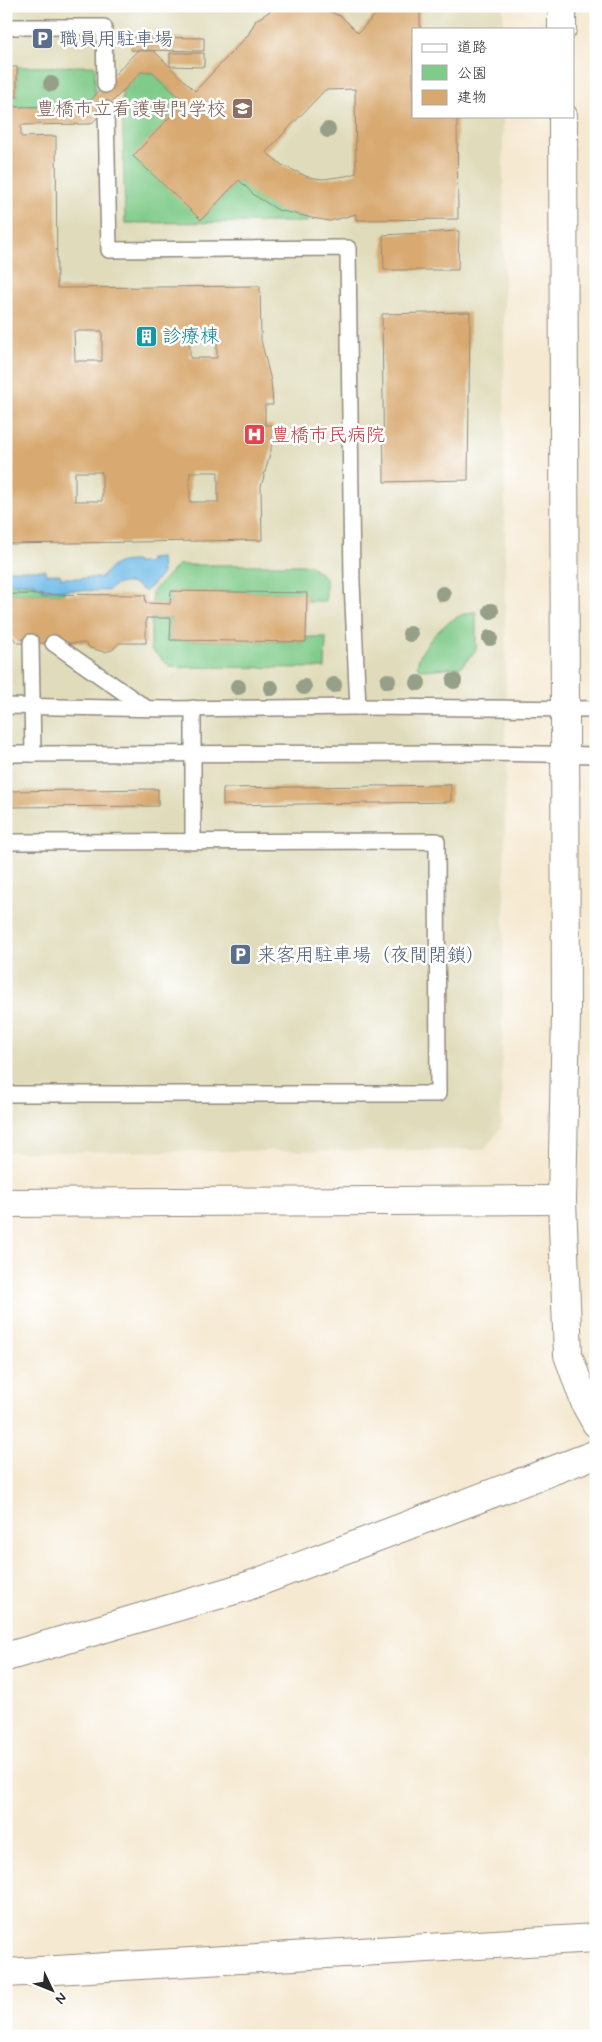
<svg xmlns="http://www.w3.org/2000/svg" width="602" height="2042" font-family="Mynerve,'Klee One',sans-serif">
<style>
.built{fill:#e0dcbb}
.green{fill:#7fcb89;stroke:#557b5a}
.water{fill:#6dbae7;stroke:#4c7289}
.building{fill:#d8a96f;fill-rule:evenodd}
.lines{fill:none;stroke-linecap:round;stroke-linejoin:round}
.service-casing{stroke:#908a7e;stroke-width:18}
.minor-casing{stroke:#908a7e;stroke-width:30}
.tertiary-casing{stroke:#908a7e;stroke-width:30}
.service{stroke:#fff;stroke-width:15}
.minor{stroke:#fff;stroke-width:28}
.tertiary{stroke:#fff;stroke-width:28}
.tree{fill:#969f88}
.labels{text-anchor:middle;dominant-baseline:central;stroke-width:5;stroke-linejoin:round;paint-order:stroke}
.service-label{font-size:19px;fill:#4e5e75;stroke:#fff;text-anchor:start}
.education-label{font-size:19px;fill:#785e54;stroke:#fff;text-anchor:end}
.culture-label{font-size:19px;fill:#0d838f;stroke:#fff;text-anchor:start}
.health-label{font-size:19px;fill:#be3a42;stroke:#fff;text-anchor:start}
</style>
<rect width="100%" height="100%" fill="#fff"/>
<filter id="ink" filterUnits="userSpaceOnUse"><feTurbulence type="fractalNoise" baseFrequency=".02" numOctaves="2"/><feDisplacementMap in="SourceGraphic" scale="10" xChannelSelector="R" yChannelSelector="G"/><feConvolveMatrix kernelMatrix="1 2 1 2 8 2 1 2 1" color-interpolation-filters="sRGB"/></filter>
<filter id="wash" filterUnits="userSpaceOnUse"><feTurbulence type="fractalNoise" baseFrequency=".0096" numOctaves="4" result="noise"/><feDisplacementMap in="SourceGraphic" scale="20" xChannelSelector="R" yChannelSelector="G"/><feGaussianBlur stdDeviation="1.12" result="paint"/><feColorMatrix in="noise" values="0 0 0 0 0 0 0 0 0 0 0 0 0 0 0 0 0 1.4 0 .05"/><feComposite in="paint" operator="in"/></filter>
<g filter="url(#wash)">
<rect width="100%" height="100%" fill="#f5e9d2"/>
<!-- built -->
<path class="built" d="M6 6H503V29H413V116H503L506 754 501 1128 484 1150 6 1152Z"/>
<!-- green -->
<g class="green">
<path d="M95 66V96L85 106 6 107V97H17V67Z"/>
<path d="M141 72H152L184 102 201 220 239 180C263 203 275 210 307 217V222L125 223 122 92Z"/>
<path d="M178 565H310L326 578V601H307V593L171 591 170 604H152V592Z"/>
<path d="M6 583H35L42 586V590L64 591V594H6Z"/>
<path d="M476 612V650L461 667 421 670 417 666C420 644 453 611 476 612Z"/>
<path d="M151 618H171L170 640 306 642V637H326L325 668 170 667 151 649Z"/>
</g>
<!-- water -->
<path class="water" d="M161 558 162 574 145 592C134 581 120 579 108 591L42 590V586H35V583H6V570H45V574H60L61 578H101C113 563 118 561 136 561V563H148L149 559Z"/>
<g id="blocks">
<!-- building -->
<g class="building">
<path d="M278 6H318L342 17 358 33 383 6H420V29H413V116H457L458 219 356 220V214L330 221 312 218 278 210 254 195 239 180 201 220 133 156 184 102 152 72H141L91 124 21 125V137L56 136 57 288 260 286 261 340 271 381 273 405H265V425H273L271 450 261 487 262 540 6 544V107L85 106 137 51H154L195 91 248 35 256 20ZM355 89 356 173 346 176 323 179 308 177 282 165 266 152 325 90ZM190 328H217V358H190ZM74 331H102V361H75ZM75 472H102V501H75ZM190 472H218V502H190Z"/>
<path d="M131 37 204 38V51L131 50Z"/>
<path d="M170 53H204V67L170 66Z"/>
<rect x="6" y="67" width="11" height="30"/>
<path d="M459 231 458 270H384L383 235Z"/>
<path d="M470 312 468 480 384 482 382 314Z"/>
<path d="M171 591 307 593 306 642 170 640 171 618H146V643H119L112 650 104 652 90 648 85 643H17L12 636 6 633V594L145 595 146 603 170 604Z"/>
<path d="M451 785V802L223 805V788Z"/>
<path d="M158 789V806L6 807V791Z"/>
</g>
</g>
</g>
<g filter="url(#ink)">
<use href="#blocks" fill-opacity="0" stroke="#908a7e" stroke-width="1"/>
<g class="lines">
<defs>
<g id="service">
<path d="M6 27H104L105 85"/>
<path d="M106 109 109 250 348 248 352 583 358 707"/>
<path d="M31 642 33 754"/>
<path d="M53 643 146 708"/>
<path d="M6 706 166 709 358 707 596 709"/>
<path d="M6 754 484 753 596 755"/>
<path d="M6 842 437 841 438 1094H6"/>
<path d="M193 842V708"/>
</g>
<path id="minor" d="M6 1973 596 1938"/>
<g id="tertiary">
<path d="M562 6V29"/>
<path d="M563 116 566 1015 562 1200 568 1355 586 1405 596 1423"/>
<path d="M6 1203 562 1200"/>
<path d="M6 1657 248 1586 596 1454"/>
</g>
</defs>
<!-- service casing -->
<use href="#service" class="service-casing"/>
<!-- minor casing -->
<use href="#minor" class="minor-casing"/>
<!-- tertiary casing -->
<use href="#tertiary" class="tertiary-casing"/>
<!-- service -->
<use href="#service" class="service"/>
<!-- minor -->
<use href="#minor" class="minor"/>
<!-- tertiary -->
<use href="#tertiary" class="tertiary"/>
</g>
<!-- trees -->
<g class="tree">
<circle cx="51" cy="84" r="8"/>
<circle cx="328" cy="130" r="8"/>
<circle cx="443" cy="594" r="8"/>
<circle cx="491" cy="611" r="8"/>
<circle cx="410" cy="634" r="8"/>
<circle cx="490" cy="638" r="8"/>
<circle cx="388" cy="681" r="8"/>
<circle cx="454" cy="681" r="8"/>
<circle cx="418" cy="683" r="8"/>
<circle cx="334" cy="685" r="8"/>
<circle cx="238" cy="687" r="8"/>
<circle cx="304" cy="687" r="8"/>
<circle cx="271" cy="688" r="8"/>
</g>
</g>
<!-- icons -->
<defs>
<symbol id="parking-square" viewBox="-11 -11 22 22"><rect x="-9" y="-9" width="18" height="18" rx="4" fill="#5c6f8a" stroke="#fff"/><path d="M-3.5-5.5H1a3.5 3.5 0 0 1 0 7H-1V5.5H-3.5ZM-1-3.4V-.6H.8a1.4 1.4 0 0 0 0-2.8Z" fill="#fff"/></symbol>
<symbol id="university-square" viewBox="-11 -11 22 22"><rect x="-9" y="-9" width="18" height="18" rx="4" fill="#8d6e63" stroke="#fff"/><path d="M0-5L7-2L0 1L-7-2ZM-4 1L0 2.5L4 1V4Q0 6-4 4Z" fill="#fff"/></symbol>
<symbol id="building-square" viewBox="-11 -11 22 22"><rect x="-9" y="-9" width="18" height="18" rx="4" fill="#0f9aa8" stroke="#fff"/><path d="M-4-6H4V6H1V3H-1V6H-4ZM-2.5-4.3h1.7v1.8h-1.7ZM.8-4.3h1.7v1.8H.8ZM-2.5-1h1.7V.8h-1.7ZM.8-1h1.7V.8H.8Z" fill="#fff"/></symbol>
<symbol id="hospital-square" viewBox="-11 -11 22 22"><rect x="-9" y="-9" width="18" height="18" rx="4" fill="#e0444e" stroke="#fff"/><path d="M-5-5h3v3.5h4V-5h3V5h-3V1.5h-4V5h-3Z" fill="#fff"/></symbol>
</defs>
<g fill-rule="evenodd">
<use href="#parking-square" x="30" y="26" width="25" height="25"/>
<use href="#university-square" x="230" y="96" width="25" height="25"/>
<use href="#building-square" x="134" y="324" width="25" height="25"/>
<use href="#hospital-square" x="242" y="422" width="25" height="25"/>
<use href="#parking-square" x="228" y="942" width="25" height="25"/>
</g>
<g class="labels">
<!-- service labels -->
<g class="service-label">
<text x="59" y="39">職員用駐車場</text>
<text x="257" y="955">来客用駐車場（夜間閉鎖）</text>
</g>
<!-- education labels -->
<g class="education-label">
<text x="226" y="109">豊橋市立看護専門学校</text>
</g>
<!-- culture labels -->
<g class="culture-label">
<text x="162" y="336">診療棟</text>
</g>
<!-- health labels -->
<g class="health-label">
<text x="271" y="435">豊橋市民病院</text>
</g>
</g>
<!-- margin -->
<rect width="602" height="2042" fill="none" stroke="#fff" stroke-width="25"/>
<!-- legend -->
<rect x="412" y="28" width="162" height="90" fill="#ffffff" stroke="#aaaaaa"/>
<rect x="422" y="44" width="25" height="8" fill="#ffffff" stroke="#aaaaaa"/>
<text x="457" y="52" font-size="15" fill="#2b2b2b">道路</text>
<rect x="422" y="65" width="25" height="15" fill="#7fcb89" stroke="#aaaaaa"/>
<text x="457" y="78" font-size="15" fill="#2b2b2b">公園</text>
<rect x="422" y="90" width="25" height="15" fill="#d8a96f" stroke="#aaaaaa"/>
<text x="457" y="102" font-size="15" fill="#2b2b2b">建物</text>
<!-- north arrow -->
<g transform="translate(52 1990) rotate(133)" stroke="#ffffff" stroke-width="4" paint-order="stroke">
<path d="M0-4L9 19L0 12L-9 19Z" fill="#2b2b2b"/>
<text y="-8" font-size="14" font-weight="bold" text-anchor="middle" fill="#2b2b2b">N</text>
</g>
</svg>
